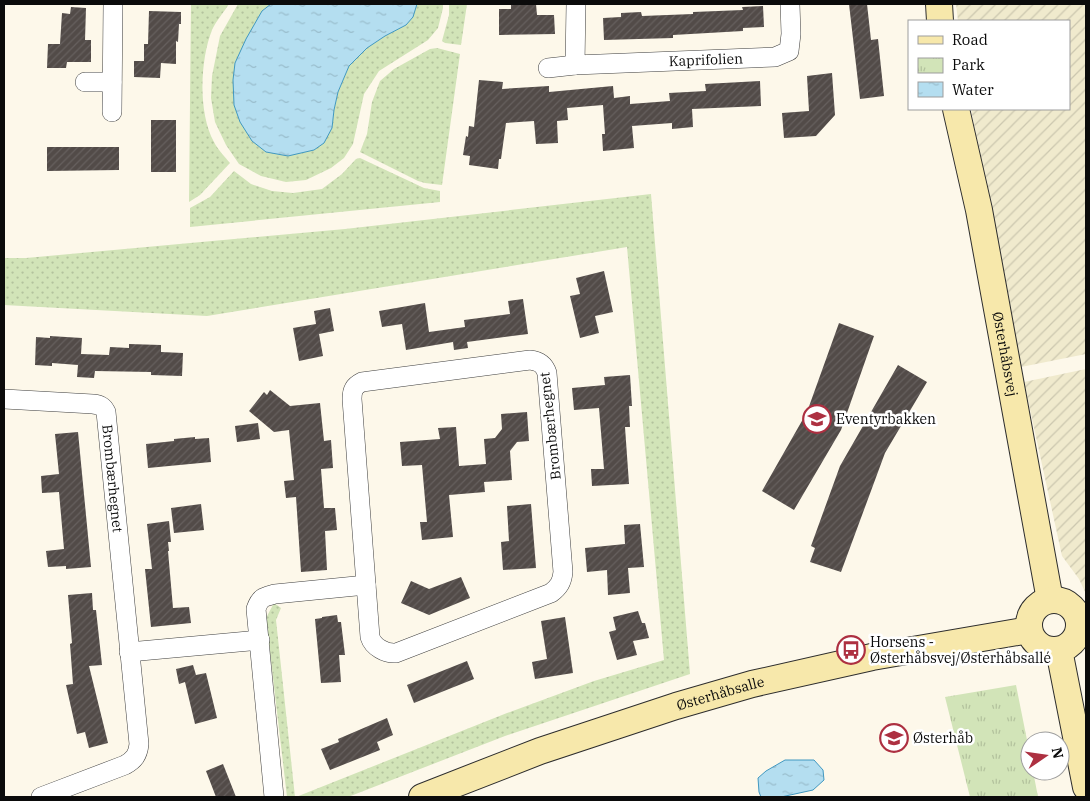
<svg xmlns="http://www.w3.org/2000/svg" width="1090" height="801" font-family="'IBM Plex Serif',serif">
<style>
.farmland{fill:url(#farmland-furrows)}
.grass{fill:url(#grass-dots)}
.park{fill:url(#park-tufts)}
.water{fill:url(#water-ripples);stroke:#4198c0}
.building{fill:url(#building-hatch)}
.lines{fill:none;stroke-linecap:round;stroke-linejoin:round}
.street-casing{stroke:#3e3e3e;stroke-width:20}
.secondary-casing{stroke:#2d2d2d;stroke-width:28}
.street{stroke:#fff;stroke-width:19}
.secondary{stroke:#f7e8ab;stroke-width:26}
.labels{text-anchor:middle;dominant-baseline:central;stroke-width:5;stroke-linejoin:round;paint-order:stroke}
.street-label{font-size:14px;fill:#0b0b0b;stroke:#fff}
.poi-label{font-size:14px;fill:#0b0b0b;stroke:#fff;text-anchor:start}
</style>
<defs>
<pattern id="farmland-furrows" width="10" height="10" patternUnits="userSpaceOnUse" patternTransform="scale(1.25)"><rect width="10" height="10" fill="#f0eacd"/><path d="M-1 1l2-2M0 10L10 0M9 11l2-2" fill="none" stroke="#ccc7af"/></pattern>
<pattern id="grass-dots" width="8" height="8" patternUnits="userSpaceOnUse" patternTransform="scale(1.25)"><rect width="8" height="8" fill="#d2e4b8"/><path d="M2 2h.1M6 6h.1" fill="none" stroke="#b3c29d" stroke-width="1.8" stroke-linecap="round"/></pattern>
<pattern id="park-tufts" width="24" height="20" patternUnits="userSpaceOnUse" patternTransform="scale(1.25)"><rect width="24" height="20" fill="#d2e4b8"/><path d="M3 7l-1-3M5 7V3M7 7l1-3M15 17l-1-3M17 17v-4M19 17l1-3" fill="none" stroke="#b3c29d"/></pattern>
<pattern id="water-ripples" width="26" height="14" patternUnits="userSpaceOnUse" patternTransform="scale(1.25)"><rect width="26" height="14" fill="#b4def0"/><path d="M2 4q2-2 4 0t4 0M15 11q2-2 4 0t4 0" fill="none" stroke="#99bdcc"/></pattern>
<pattern id="building-hatch" width="6" height="6" patternUnits="userSpaceOnUse" patternTransform="scale(1.25)"><rect width="6" height="6" fill="#524b48"/><path d="M-1 1l2-2M0 6l6-6M5 7l2-2" fill="none" stroke="#66605e"/></pattern>
</defs>
<rect width="100%" height="100%" fill="#fdf8ea"/>
<!-- farmland -->
<g class="farmland">
<path d="M956 4H1086V354L1021 367 971 109H1069V21H958Z"/>
<path d="M1086 369V594L1079 579 1062 556 1024 382Z"/>
</g>
<!-- grass -->
<g class="grass">
<path d="M191 4H229C224 12 216 21 212 30 200 60 198 113 214 142 218 150 225 157 230 163L200 195 189 202Z"/>
<path d="M238 4H271L262 11 332 128 334 110 338 92 349 66 367 48 385 36 406 25 417 4H443V8L438 28 428 40 379 71 364 94 353 144 344 158 331 168 306 180 286 182 261 176 239 164 226 145 215 122 211 98 212 76 220 36Z"/>
<path d="M449 4H467L461 45 445 43 442 41 449 15Z"/>
<path d="M437 48 460 54 442 185 425 183 418 181 360 152 367 134 372 102 380 81 394 69 430 49Z"/>
<path d="M360 158 424 188 440 191V202L190 227V208L210 197 234 171 251 184 272 191 293 193 322 189 342 174 356 159Z"/>
<path d="M651 194 690 674 505 736 348 797H296L507 713 594 681 664 660 627 247 207 316 4 305V258H26L345 229Z"/>
<path d="M274 603 281 608 276 620 295 797H287L266 618Z"/>
</g>
<!-- park -->
<path class="park" d="M1016 685 1030 755V771H1033L1038 797H970L945 697Z"/>
<!-- water -->
<g class="water">
<path d="M271 4H417L413 17 406 25 385 36 367 48 349 66 338 92 334 110 332 128 324 143 314 150 288 156 266 152 252 141 240 122 234 105 233 80 235 63 246 39 262 11Z"/>
<path d="M785 760H814L823 770 824 780 813 790 781 797H761L759 792 758 778 766 771Z"/>
</g>
<!-- building -->
<g class="building">
<path d="M511 4H536L537 15H554L555 34 499 35V9H511Z"/>
<path d="M849 4H867L871 40 878 39 884 96 860 99Z"/>
<path d="M763 6 764 27 743 28V31L673 35V38L604 40 603 18 621 17V13L641 12 642 16 693 14V12L743 10 742 7Z"/>
<path d="M71 7 86 8 85 40H91V62H67L66 68H47L48 44H60L62 13 70 14Z"/>
<path d="M149 11 181 12V24H179L178 42 176 41V64L161 63 160 78 134 77V61H144V44H148Z"/>
<path d="M832 73 835 115 816 136 784 138 782 113 809 111 807 76Z"/>
<path d="M479 80 503 82 502 89 549 86V92L613 86 614 98 630 96V104L670 101 669 93 706 91 705 84 760 81 761 106 692 109 693 127 672 129V123L632 126 634 148 603 151 602 134H605L603 105 567 108 568 120 557 121 558 143 536 144 534 121 506 123 501 159H499L498 169 469 165 470 156 463 155 466 136 468 137 469 126 474 127Z"/>
<rect x="151" y="120" width="25" height="52"/>
<path d="M47 147H119V170L47 171Z"/>
<path d="M604 271 613 312 595 316 599 333 580 338 570 296 580 294 576 278Z"/>
<path d="M523 299 528 334 467 342 468 348 454 350 453 342 406 350 402 324 382 327 379 311 425 303 429 332 465 327 464 320 510 314 508 301Z"/>
<path d="M330 308 334 331 319 334 323 356 299 361 293 328 316 324 314 311Z"/>
<path d="M839 323 874 336 841 430 794 510 762 491 807 412Z"/>
<path d="M50 336 82 338 81 354 109 355 110 347 129 348V344L161 345V352L183 353 182 376 151 375V372L95 371 94 378 77 377 78 365 52 363V366L35 365 36 337 50 338Z"/>
<path d="M898 365 927 382 885 453 841 572 810 562 815 548 811 546 840 466Z"/>
<path d="M630 375 632 406H629L630 427H625L629 484 592 486 591 469H604L599 408 574 410 572 388 605 385 604 377Z"/>
<path d="M270 390 290 406 320 403 324 441 331 440 333 468 321 469 324 508H335L337 530 325 531 327 570 301 572 296 497 286 498 284 481 294 480 289 430 274 432 249 411 264 392 267 395Z"/>
<path d="M527 412 529 441 517 442 510 451 512 480 484 482 485 492 449 495 453 537 422 540 420 522H427L422 465 402 466 400 442 440 439 438 428 456 427 459 466 486 464 484 439 495 438 502 429 501 414Z"/>
<path d="M258 423 260 439 237 442 235 426Z"/>
<path d="M78 432 91 567 66 569V566L48 567 46 551 64 549 59 492 42 493 41 476 59 474 55 434Z"/>
<path d="M195 437V439L209 438 211 462 148 468 146 444 174 441V439Z"/>
<path d="M201 504 204 530 174 533 171 508Z"/>
<path d="M531 504 536 568 503 570 501 542 509 541 507 506Z"/>
<path d="M169 521 171 542H168L169 551H168L173 608 189 607 191 623 151 627 145 569H152L147 524Z"/>
<path d="M640 524 644 567 628 568 630 593 608 595 607 570 587 572 585 548 625 544 624 525Z"/>
<path d="M461 577 470 598 429 615 401 603 411 581 429 589Z"/>
<path d="M92 593 93 610H96L102 665 89 666 108 743 89 748 85 732 77 734 66 685 73 684 70 644 72 643 68 595Z"/>
<path d="M638 611 642 623H645L649 638 633 641 637 655 617 660 609 632 616 630 613 617Z"/>
<path d="M337 615 338 622H341L345 655H339L341 682 321 683 315 619 322 618V617Z"/>
<path d="M565 617 573 673 535 679 532 662 547 659 541 621Z"/>
<path d="M467 661 474 679 414 703 407 685Z"/>
<path d="M193 665 196 675 206 673 217 718 195 724 185 682 179 684 176 669Z"/>
<path d="M387 718 393 735 377 742 380 750 330 770 321 749 339 742 338 739Z"/>
<path d="M223 764 236 797H216L206 771Z"/>
</g>
<g class="lines">
<defs>
<g id="street">
<path id="s1" d="M576 4 575 65 775 57 789 51 791 34 790 4"/>
<path d="M548 68 575 65"/>
<path d="M85 82H112"/>
<path d="M112 112 113 4"/>
<path d="M530 360C539 361 544 364 547 373L563 572C562 582 559 587 551 593L396 653C386 654 373 647 370 637L352 399C352 390 354 386 362 382Z"/>
<path id="s2" d="M4 399 93 404C100 405 103 406 106 412L139 744C138 755 134 760 125 765L41 797"/>
<path d="M129 652 260 640"/>
<path d="M274 797 256 609C260 597 264 597 275 594L366 585"/>
</g>
<g id="secondary">
<path d="M939 4 940 21"/>
<path id="s3" d="M956 109 979 210 1050 600"/>
<circle cx="1054" cy="625" r="25"/>
<path d="M1059 650 1086 787"/>
<path id="s4" d="M422 797 540 751 676 706 752 684 872 657 1029 630"/>
</g>
</defs>
<!-- street casing -->
<use href="#street" class="street-casing"/>
<!-- secondary casing -->
<use href="#secondary" class="secondary-casing"/>
<!-- street -->
<use href="#street" class="street"/>
<!-- secondary -->
<use href="#secondary" class="secondary"/>
</g>
<!-- icons -->
<defs>
<symbol id="school-ring" viewBox="-11 -11 22 22"><circle r="9.5" fill="#fff" stroke="#ad3041" stroke-width="1.5"/><path d="M0-5L7-2L0 1L-7-2ZM-4 1L0 2.5L4 1V4Q0 6-4 4Z" fill="#ad3041"/></symbol>
<symbol id="bus-ring" viewBox="-11 -11 22 22"><circle r="9.5" fill="#fff" stroke="#ad3041" stroke-width="1.5"/><path d="M-5-6H5V4H4V6H2V4H-2V6H-4V4H-5ZM-3.5-4V0h7V-4ZM-3.5 1.2v1.5H-2V1.2ZM2 1.2v1.5H3.5V1.2Z" fill="#ad3041"/></symbol>
</defs>
<g fill-rule="evenodd">
<use href="#school-ring" x="801" y="403" width="32" height="32"/>
<use href="#bus-ring" x="835" y="634" width="32" height="32"/>
<use href="#school-ring" x="878" y="722" width="32" height="32"/>
</g>
<g class="labels">
<!-- street labels -->
<g class="street-label">
<text stroke="none"><textPath href="#s1" startOffset="192">Kaprifolien</textPath></text>
<text stroke="none"><textPath href="#s3" startOffset="250">Østerhåbsvej</textPath></text>
<text transform="translate(550 426) rotate(-96)">Brombærhegnet</text>
<text stroke="none"><textPath href="#s2" startOffset="172">Brombærhegnet</textPath></text>
<text stroke="none"><textPath href="#s4" startOffset="316">Østerhåbsalle</textPath></text>
</g>
<!-- poi labels -->
<g class="poi-label">
<text x="836" y="419">Eventyrbakken</text>
<text x="870" y="642">Horsens -<tspan x="870" dy="16">Østerhåbsvej/Østerhåbsallé</tspan></text>
<text x="913" y="738">Østerhåb</text>
</g>
</g>
<!-- border -->
<rect width="1090" height="801" fill="none" stroke="#0b0b0b" stroke-width="10"/>
<!-- legend -->
<rect x="908" y="20" width="162" height="90" fill="#ffffff" stroke="#9d9d9d"/>
<rect x="918" y="36" width="25" height="8" fill="#f7e8ab" stroke="#9d9d9d"/>
<text x="952" y="45" font-size="15" fill="#0b0b0b">Road</text>
<rect x="918" y="58" width="25" height="15" fill="url(#park-tufts)" stroke="#9d9d9d"/>
<text x="952" y="70" font-size="15" fill="#0b0b0b">Park</text>
<rect x="918" y="82" width="25" height="15" fill="url(#water-ripples)" stroke="#9d9d9d"/>
<text x="952" y="95" font-size="15" fill="#0b0b0b">Water</text>
<!-- north arrow -->
<g transform="translate(1045 756) rotate(77)"><circle r="24" fill="#ffffff" stroke="#9d9d9d"/>
<path d="M0-4L9 19L0 12L-9 19Z" fill="#ad3041"/>
<text y="-8" font-size="14" font-weight="bold" text-anchor="middle" fill="#0b0b0b">N</text>
</g>
</svg>
